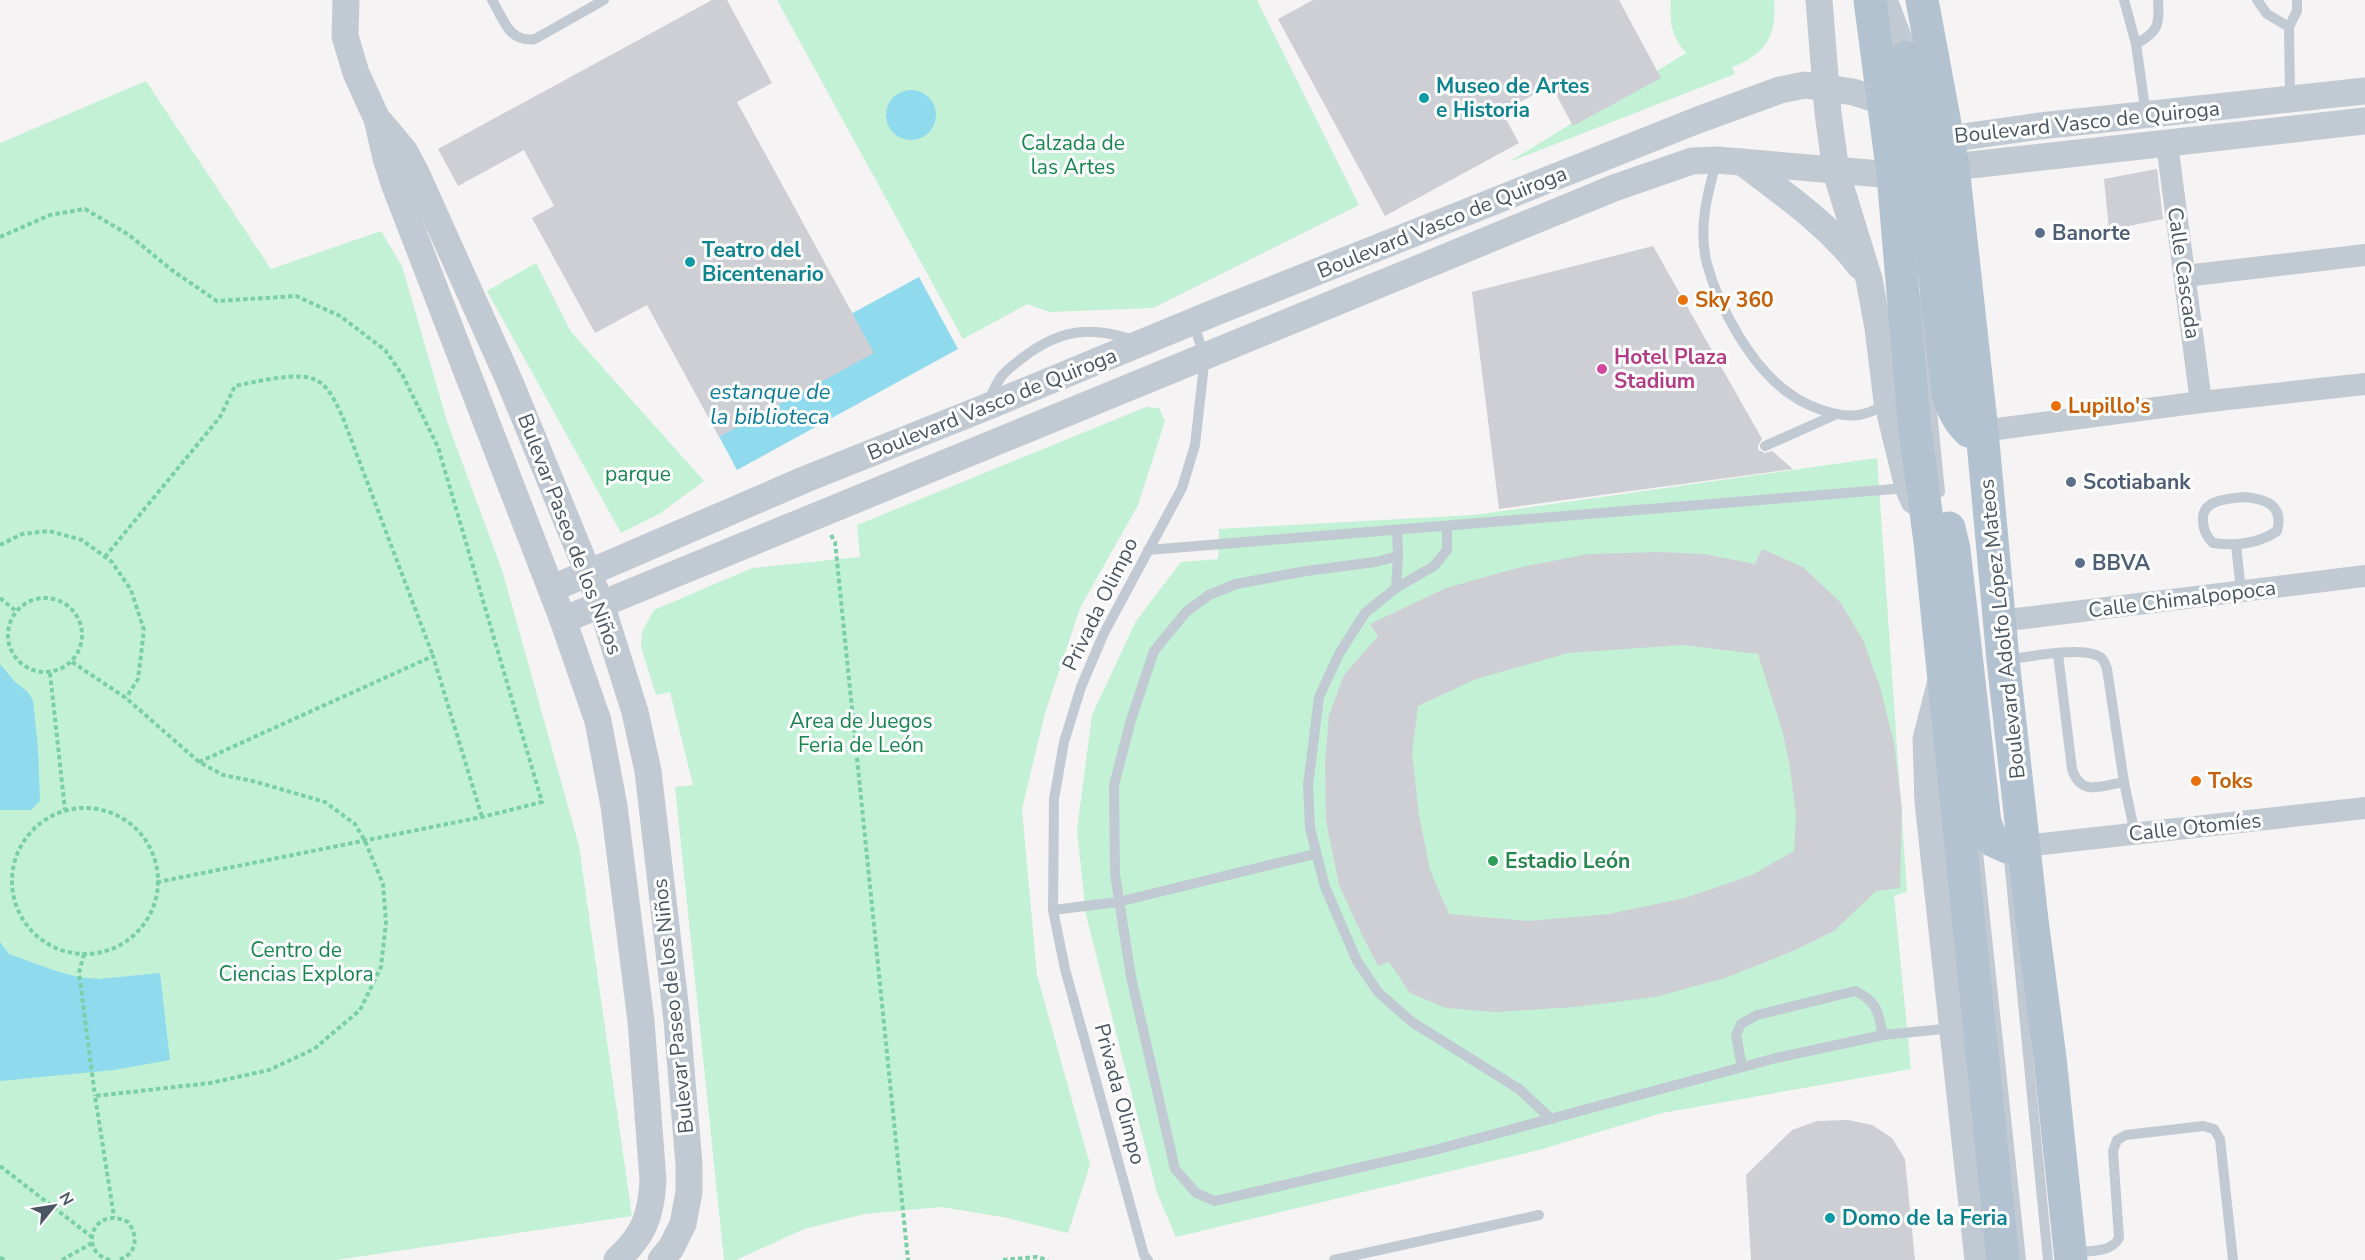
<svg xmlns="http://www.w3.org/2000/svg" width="2365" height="1260" font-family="'Nunito Sans',sans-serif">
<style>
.green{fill:#c3f1d5}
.water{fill:#90daee}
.building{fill:#cdcfd5;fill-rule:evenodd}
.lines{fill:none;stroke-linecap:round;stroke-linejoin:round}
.path{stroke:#7ad0a6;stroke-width:4;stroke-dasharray:4.5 3;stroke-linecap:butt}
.service{stroke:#c1cad2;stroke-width:10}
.minor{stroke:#c1cad2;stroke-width:22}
.tertiary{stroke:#c1cad2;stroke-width:27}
.primary{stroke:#b3c2d1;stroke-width:33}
.culture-dot{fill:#0f9aa8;stroke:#fff;stroke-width:2}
.service-dot{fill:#5c6f8a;stroke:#fff;stroke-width:2}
.food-dot{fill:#e8710a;stroke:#fff;stroke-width:2}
.hotel-dot{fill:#d1479c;stroke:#fff;stroke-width:2}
.leisure-dot{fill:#2e9e5b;stroke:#fff;stroke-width:2}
.labels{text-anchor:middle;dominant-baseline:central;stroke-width:6;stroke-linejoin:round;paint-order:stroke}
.culture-label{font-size:21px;font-weight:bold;fill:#0d838f;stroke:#fff;text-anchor:start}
.street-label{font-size:21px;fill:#4a5661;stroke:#fff}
.park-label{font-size:21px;fill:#17864f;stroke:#fff}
.service-label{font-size:21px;font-weight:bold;fill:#4e5e75;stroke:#fff;text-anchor:start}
.food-label{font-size:21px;font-weight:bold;fill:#c56008;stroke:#fff;text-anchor:start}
.hotel-label{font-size:21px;font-weight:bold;fill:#b23c85;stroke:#fff;text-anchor:start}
.leisure-label{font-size:21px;font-weight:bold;fill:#27864d;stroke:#fff;text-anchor:start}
.water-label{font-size:22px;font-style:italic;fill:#0c7c9b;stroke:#fff}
</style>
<rect width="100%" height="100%" fill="#f5f3f3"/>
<!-- green -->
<g class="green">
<path d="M777 0H1257L1359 205 1153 308 1049 312 1027 304 963 339Z"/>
<path d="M1671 0H1774C1777 36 1766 54 1732 67L1735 74 1509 162 1686 53C1672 38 1669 21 1671 0Z"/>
<path d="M146 81 271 269 381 231 402 266 447 421 503 573 579 846 632 1216 336 1260H0V143Z"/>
<path d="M536 263 571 332 704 481 659 514 621 533 487 291Z"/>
<path d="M1146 407 1159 408 1165 421 1138 505 1080 608 1045 713 1022 809 1037 975 1090 1165 1068 1233 1003 1217 941 1207 865 1214 804 1229 736 1260H724L675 787 693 785 670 692 656 695 641 647 642 632 654 610 752 568 860 557 857 525Z"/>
<path d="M1877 458 1907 892 1894 896 1911 1069 1662 1113 1539 1150 1176 1237 1157 1193 1086 915 1077 830 1092 715 1136 621 1181 562 1218 559 1219 529 1474 515Z"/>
</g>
<!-- water -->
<g class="water">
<circle cx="911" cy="115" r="25"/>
<path d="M919 277 958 349 737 470 698 397Z"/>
<path d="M0 664 15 682 27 691 33 700 38 748 40 801 31 810H0Z"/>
<path d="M0 942 9 954 56 971 78 977 99 979 160 973 170 1060 114 1070 0 1081Z"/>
</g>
<!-- building -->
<g class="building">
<path d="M712 0H727L772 83 737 102 874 353 719 437 647 305 595 333 532 218 554 206 524 150 458 186 438 149Z"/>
<path d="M1313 0H1619L1661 78 1573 126 1551 85 1502 112 1519 143 1385 216 1278 19Z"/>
<path d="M2157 169 2163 219 2109 230 2104 179Z"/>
<path d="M1653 246 1762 439 1758 445V450L1765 453 1772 451 1793 469 1499 509 1472 292Z"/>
<path d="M1762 549 1803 567 1840 602 1863 640 1880 687 1894 743 1902 809 1900 888 1876 891 1834 931 1793 951 1725 978 1655 997 1575 1007 1496 1012 1446 1008 1410 993 1389 962 1378 966 1361 933 1339 885 1326 821 1325 764 1329 715 1344 675 1378 636 1370 624 1446 588 1517 568 1588 554 1659 552 1704 554 1755 564ZM1682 645 1758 654 1783 733 1790 768 1796 815 1794 851 1752 875 1685 898 1609 914 1528 921 1449 914 1430 870 1419 814 1412 753 1418 706 1476 679 1568 653Z"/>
<path d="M1848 1120 1872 1125 1892 1138 1905 1159 1915 1260H1751L1746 1175 1792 1130 1817 1121Z"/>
</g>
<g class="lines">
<!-- path -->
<g class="path">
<path d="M0 237 50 215 85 209 129 235 173 271 217 301 296 296 340 316 385 350 403 376 438 447 542 802 482 817 158 882"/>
<path d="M831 535 835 542 837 561 908 1260"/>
<path d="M0 545 22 534 49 531 82 540 112 562 131 590 144 630 138 679 126 698"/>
<path d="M105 557 220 417 235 386C254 382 299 371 316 380 329 386 337 405 343 418L433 656"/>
<circle cx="45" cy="635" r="37"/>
<path d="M0 598 16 611"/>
<path d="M72 662 126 698 199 762 223 775 253 781 325 802 355 824 365 841 383 884 386 922 381 967 360 1010 314 1049 269 1070 210 1083 95 1096 114 1217"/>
<path d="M50 673 65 810"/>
<path d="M199 762 433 656 482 817"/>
<circle cx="85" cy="881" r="73"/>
<path d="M84 954 79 973 95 1096"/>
<path d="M0 1166 92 1237"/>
<path d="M0 1258 6 1260"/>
<path d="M62 1260 92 1243"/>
<path d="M110 1260C77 1252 93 1204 128 1222 139 1236 137 1256 117 1260"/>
<path d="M1003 1260 1036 1257 1048 1260"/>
</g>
<!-- service -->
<g class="service">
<path d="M492 0C504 20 509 43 535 39L604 0"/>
<path d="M2124 0 2136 44 2146 115"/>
<path d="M2257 0 2267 14 2289 27"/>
<path d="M2136 44C2158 32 2160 25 2158 0"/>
<path d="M2290 98 2289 27 2297 11V0"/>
<path d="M1717 160C1707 194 1698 229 1707 264 1719 308 1752 368 1790 394 1802 403 1817 409 1832 413 1851 418 1872 416 1887 401"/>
<path d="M1921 299 1940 492"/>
<path d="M988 401C992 394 996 384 1001 377 1008 368 1020 360 1029 353 1065 328 1093 327 1134 340"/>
<path d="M1765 446 1837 414"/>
<path d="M2244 497C2266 499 2284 505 2277 531 2258 544 2235 546 2213 543 2207 537 2203 530 2203 521 2201 499 2228 499 2244 497Z"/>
<path d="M1447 526V550L1434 566 1396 588 1365 613 1339 654 1319 697 1308 785 1310 828 1325 887 1357 961 1378 992 1412 1022 1519 1089 1551 1119"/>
<path d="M1397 530 1398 556 1375 562 1306 571 1236 584 1209 595 1186 612 1154 651 1131 720 1114 785 1115 874 1131 977 1175 1169 1196 1193 1215 1201 1435 1150 1776 1058 1883 1035 1953 1028"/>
<path d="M2236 545 2241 591"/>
<path d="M1148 550 1907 488"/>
<path d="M1396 588 1398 556"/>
<path d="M2005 660C2028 657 2076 647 2096 655 2103 657 2105 663 2107 669L2124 782C2101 786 2081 797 2072 769L2058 654"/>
<path d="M2124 782 2135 834"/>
<path d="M1976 833 2021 1260"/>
<path d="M2008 849 2048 1260"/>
<path d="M1053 910 1118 902 1315 854"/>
<path d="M1742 1067 1736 1035 1741 1024 1757 1015 1855 991C1878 1002 1878 1012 1883 1035"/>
<path d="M2073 1252C2089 1251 2111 1253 2119 1238L2113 1151 2117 1140 2126 1135 2203 1126 2214 1129 2220 1139 2233 1260"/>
<path d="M1148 1260 1144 1255 1065 969 1053 910 1054 799 1064 742 1081 687 1104 633 1182 488 1195 445 1203 374 1204 356 1193 321"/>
<path d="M1334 1260 1539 1215"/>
</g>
<!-- minor -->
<g class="minor">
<path d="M2167 144 2201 402"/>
<path d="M2185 276 2365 255"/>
<path d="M1982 431 2201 402 2365 384"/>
<path d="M2000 621 2365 576"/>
<path d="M2024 846 2365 808"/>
</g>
<!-- tertiary -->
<g class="tertiary">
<path d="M346 0 345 36 356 73 377 119 386 158 395 186 563 620 598 721 614 806 641 1021 653 1181C651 1217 643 1236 617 1260"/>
<path d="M1819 0 1828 113 1836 172 1869 279 1878 328 1887 401 1908 487 1914 501"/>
<path d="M1884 0 1906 58 1916 76"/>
<path d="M380 122 405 152 417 175 509 380 601 604 635 712 648 771 677 1021 689 1165V1192L683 1224 671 1248 661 1260"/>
<path d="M1742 162C1784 194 1828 224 1860 266"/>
<path d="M551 589 806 479 984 408 1216 312 1698 120 1780 90 1805 85 1853 92 1884 102 1935 135 1948 139 2040 126 2365 91"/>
<path d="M563 620 1614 188 1692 161 1717 160 1893 175 1953 167 2365 121"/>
<path d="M1941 681 1926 739 1928 802 1978 1260"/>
</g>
<!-- primary -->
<g class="primary">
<path d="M1870 0 1893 175 1914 422 1930 542 2003 1260"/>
<path d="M1922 0 1953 167 1982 431 2003 660 2032 920 2050 1058 2071 1260"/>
<path d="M1906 58 1923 172 1948 394C1953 409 1957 420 1969 431H1982"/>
<path d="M1949 528 1954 549 1985 823 1992 840 2007 847 2024 846"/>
</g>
</g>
<!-- markers -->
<g class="culture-dot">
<circle cx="1424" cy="98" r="6"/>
<circle cx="690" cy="262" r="6"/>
<circle cx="1830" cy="1218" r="6"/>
</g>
<g class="service-dot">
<circle cx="2040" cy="233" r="6"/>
<circle cx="2071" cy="482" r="6"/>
<circle cx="2080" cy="563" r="6"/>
</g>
<g class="food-dot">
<circle cx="1683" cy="300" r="6"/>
<circle cx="2056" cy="406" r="6"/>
<circle cx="2196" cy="781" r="6"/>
</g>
<circle class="hotel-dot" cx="1602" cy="369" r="6"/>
<circle class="leisure-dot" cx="1493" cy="861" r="6"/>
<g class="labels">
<!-- culture labels -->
<g class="culture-label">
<text x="1436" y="86">Museo de Artes<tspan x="1436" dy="24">e Historia</tspan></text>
<text x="702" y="250">Teatro del<tspan x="702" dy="24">Bicentenario</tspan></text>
<text x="1842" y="1218">Domo de la Feria</text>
</g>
<!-- street labels -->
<g class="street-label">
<text transform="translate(2087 122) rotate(-6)">Boulevard Vasco de Quiroga</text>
<text transform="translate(1442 222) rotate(-22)">Boulevard Vasco de Quiroga</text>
<text transform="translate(2184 273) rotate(82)">Calle Cascada</text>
<text transform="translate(992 404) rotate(-22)">Boulevard Vasco de Quiroga</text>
<text transform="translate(570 534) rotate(69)">Bulevar Paseo de los Niños</text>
<text transform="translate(2182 599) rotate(-7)">Calle Chimalpopoca</text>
<text transform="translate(1100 604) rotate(-64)">Privada Olimpo</text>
<text transform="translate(2002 629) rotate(-96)">Boulevard Adolfo López Mateos</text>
<text transform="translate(2195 827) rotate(-6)">Calle Otomíes</text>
<text transform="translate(673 1006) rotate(-96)">Bulevar Paseo de los Niños</text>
<text transform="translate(1120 1094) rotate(75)">Privada Olimpo</text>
</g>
<!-- park labels -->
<g class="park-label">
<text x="1073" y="143">Calzada de<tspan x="1073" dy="24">las Artes</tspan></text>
<text x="638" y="474">parque</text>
<text x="861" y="721">Area de Juegos<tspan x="861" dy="24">Feria de León</tspan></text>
<text x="296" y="950">Centro de<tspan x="296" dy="24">Ciencias Explora</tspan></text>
</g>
<!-- service labels -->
<g class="service-label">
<text x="2052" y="233">Banorte</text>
<text x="2083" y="482">Scotiabank</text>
<text x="2092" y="563">BBVA</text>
</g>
<!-- food labels -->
<g class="food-label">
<text x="1695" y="300">Sky 360</text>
<text x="2068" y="406">Lupillo's</text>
<text x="2208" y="781">Toks</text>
</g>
<!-- hotel labels -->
<g class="hotel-label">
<text x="1614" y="357">Hotel Plaza<tspan x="1614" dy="24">Stadium</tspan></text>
</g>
<!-- leisure labels -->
<g class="leisure-label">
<text x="1505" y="861">Estadio León</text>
</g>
<!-- water labels -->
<g class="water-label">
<text x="770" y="392">estanque de<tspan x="770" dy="25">la biblioteca</tspan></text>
</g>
</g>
<!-- north arrow -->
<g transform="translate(54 1206) rotate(60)" stroke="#ffffff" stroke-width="4.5" paint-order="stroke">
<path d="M0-4.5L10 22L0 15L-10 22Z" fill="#4a5661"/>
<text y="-9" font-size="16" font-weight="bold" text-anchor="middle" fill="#4a5661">N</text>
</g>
</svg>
